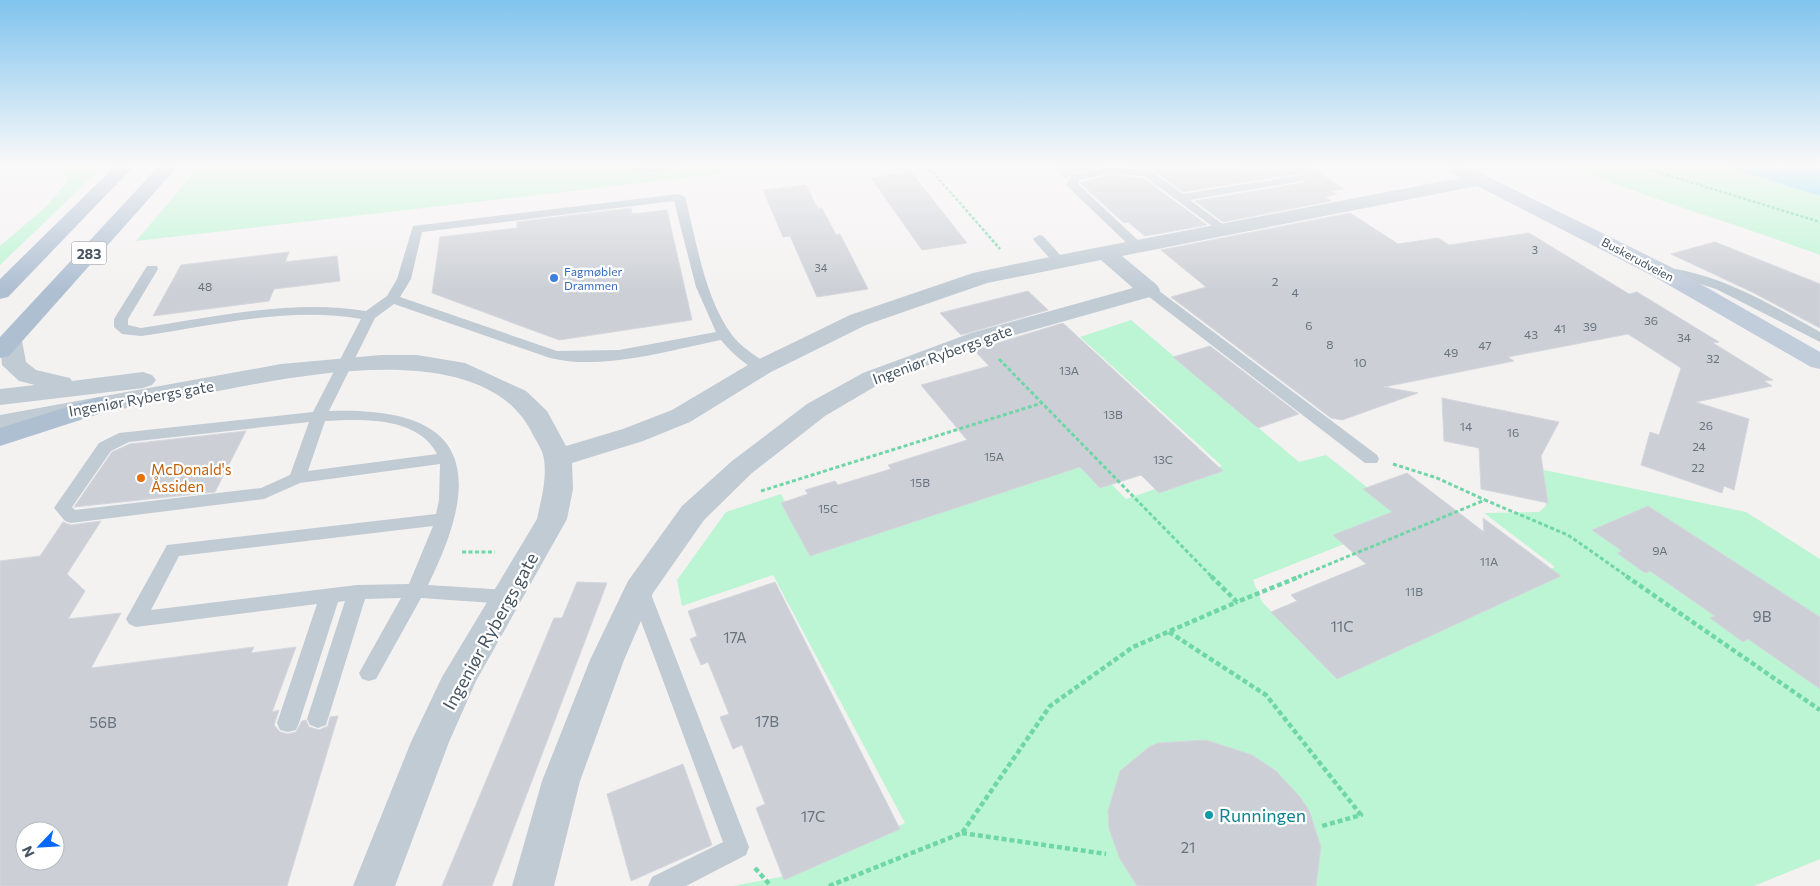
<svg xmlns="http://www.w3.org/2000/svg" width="1820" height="886" font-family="Commissioner,sans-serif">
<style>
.green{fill:#bcf5d3}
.water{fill:#84dcf6}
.building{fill:#ccd0d6;stroke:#d4d7dd;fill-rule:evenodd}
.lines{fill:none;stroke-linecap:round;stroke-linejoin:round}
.path-far2{stroke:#6fd7a7;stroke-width:2.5;stroke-dasharray:3 2;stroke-linecap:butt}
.path-far1{stroke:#6fd7a7;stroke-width:3;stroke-dasharray:4 2.5;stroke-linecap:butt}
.path{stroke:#6fd7a7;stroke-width:4.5;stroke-dasharray:5 3;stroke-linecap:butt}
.service{fill:#c0cbd4;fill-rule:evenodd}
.minor{fill:#c0cbd4;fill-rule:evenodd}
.secondary{fill:#c2cddc;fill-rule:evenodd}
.primary{fill:#aebfd2;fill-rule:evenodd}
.shop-dot{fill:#3f7fe0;stroke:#fff;stroke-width:2}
.food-dot{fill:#e8710a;stroke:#fff;stroke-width:2}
.culture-dot{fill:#0f9aa8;stroke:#fff;stroke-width:2}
.labels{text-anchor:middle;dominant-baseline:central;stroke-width:4.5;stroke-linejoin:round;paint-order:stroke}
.far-number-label{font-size:11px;fill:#68737e}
.far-street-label{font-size:12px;fill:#465461;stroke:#fff}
.far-shop-label{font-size:12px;fill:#366cbe;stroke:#fff;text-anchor:start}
.number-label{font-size:12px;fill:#68737e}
.shield{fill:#fff;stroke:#7e8790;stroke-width:1}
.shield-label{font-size:14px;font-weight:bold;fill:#465461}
.street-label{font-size:15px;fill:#465461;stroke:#fff}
.food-label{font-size:15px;fill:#c56008;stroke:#fff;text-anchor:start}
.near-number-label{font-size:15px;fill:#68737e}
.near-street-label{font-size:18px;fill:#465461;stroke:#fff}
.near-culture-label{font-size:18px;fill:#0d838f;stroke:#fff;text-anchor:start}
</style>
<rect width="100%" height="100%" fill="#f4f1f1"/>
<!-- green -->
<g class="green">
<path d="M67 166H103L0 265V246L47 206 67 182Z"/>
<path d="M200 166H788L136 241Z"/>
<path d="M1570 166H1723L1820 196V255C1737 224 1651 200 1570 166Z"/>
<path d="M1131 320 1299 462 1326 455 1408 519 1253 580 1262 602 1327 668 1555 567 1484 513 1539 512 1546 506 1544 470 1746 512 1820 559V859L1754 886H733L795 874 905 823 773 575 682 606 677 580 726 512 781 494 810 546 1046 417 1126 499 1222 466 1080 337Z"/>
</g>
<!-- water -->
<path class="water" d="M1723 166H1820V196Z"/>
<!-- building -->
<g class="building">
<path d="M1052 166H1107L1071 173 1067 179Z"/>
<path d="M1116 166H1200L1208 172 1251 166H1309L1344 189 1331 191 1337 194 1325 197 1331 201 1223 222 1195 201 1302 183 1310 177 1302 173 1183 192 1152 169Z"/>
<path d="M911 172 967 243 922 250 871 178Z"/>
<path d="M1110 175 1143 178 1207 225 1145 236 1128 222 1124 223 1080 183Z"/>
<path d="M806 185 818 209 822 208 836 235 840 234 868 289 817 297 790 236 783 237 763 190Z"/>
<path d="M631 208 632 214 667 210 692 320 559 340 432 293 440 237 517 228V222Z"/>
<path d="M1350 213 1398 244 1438 238 1449 245 1529 233 1629 294 1637 292 1719 342 1713 343 1773 380 1764 381 1772 386 1696 402 1749 419 1734 490 1724 486 1722 493 1641 465 1650 432 1659 435 1681 368 1628 334 1508 357 1514 361 1384 387 1418 393 1342 420 1331 418 1171 297 1206 287 1161 250Z"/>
<path d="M1715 242 1820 284V328L1752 292 1671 254Z"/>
<path d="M289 252 285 262 337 256 340 281 274 289 269 301 153 316 181 265Z"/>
<path d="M1028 291 1048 310 961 335 940 313Z"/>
<path d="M1063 323 1223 471 1159 493 1141 475 1100 488 1080 467 810 556 781 503 808 494 805 490 835 481 838 485 891 469 888 465 967 440 921 385 989 366 974 350Z"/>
<path d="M1210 346 1299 414 1258 428 1173 357Z"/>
<path d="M1442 398 1559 422 1541 456 1548 503 1481 489 1479 448 1444 441Z"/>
<path d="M246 431 215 492 74 507 112 452 130 444Z"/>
<path d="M1407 473 1484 532 1483 518 1561 576 1337 679 1271 612 1297 601 1291 595 1366 564 1333 535 1392 512 1363 489Z"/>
<path d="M1648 506 1820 617V689L1748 639 1743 642 1710 618 1715 616 1650 571 1645 573 1617 553 1622 551 1592 530Z"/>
<path d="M101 521 67 574 85 591 68 619 121 613 91 668 254 647 251 653 296 647 272 712 279 710 274 725 280 732 288 734 296 732 302 721 306 720 309 727 319 730 328 726 330 717 338 716 287 886H0V561L40 556 63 522 71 525ZM25 831H55V861H25Z"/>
<path d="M577 582 607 583 492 886H442L554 618H562Z"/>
<path d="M775 582 900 829 784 880 756 808 765 804 742 745 733 749 720 717 729 714 708 662 701 665 690 639 697 636 688 611Z"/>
<path d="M1206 740 1252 755 1276 771 1300 797 1309 810 1321 847 1316 886H1137L1120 859 1109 829 1108 811 1120 771 1149 747 1158 743Z"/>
<path d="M683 764 712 845 631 881 607 794Z"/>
</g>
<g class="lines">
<!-- path-far2 -->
<g class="path-far2">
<path d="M914 166 932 171 1000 249"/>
<path d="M1638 166 1820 222"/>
</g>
<!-- path-far1 -->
<g class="path-far1">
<path d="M999 359 1212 577"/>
<path d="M1393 464 1437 478 1485 500"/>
<path d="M761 491 1042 403"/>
<path d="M462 552H495"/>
<path d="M1298 577 1485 500 1568 535 1628 577"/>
</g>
<!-- path -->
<g class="path">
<path d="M1211 576 1237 602 1301 576"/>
<path d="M1626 576 1820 710"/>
<path d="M1169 632 1266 695 1361 815 1322 826"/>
<path d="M962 833 1106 854"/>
<path d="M755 868 771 886"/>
<path d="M829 886 962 833 1050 706 1133 647 1237 602"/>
</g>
<!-- service -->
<g class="service">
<path d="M652 166H685L680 169 633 174 628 171 633 168Z"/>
<path d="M1110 167 1151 171 1183 194 1302 175 1308 178 1302 181 1190 200 1228 228 1230 231 1228 234 1224 235 1144 176 1110 173 1079 180 1078 184 1142 244 1144 247 1138 251 1134 250 1066 185 1071 175Z"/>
<path d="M679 194 685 197C697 242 704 297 732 335 741 347 755 355 767 364L769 367 767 370C752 374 730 351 721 340 670 350 602 371 550 358L394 304 375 318 329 411C469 406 485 470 428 585L508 590 515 592 518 597 515 602 508 604 421 598 376 679 369 681 362 679 359 673 401 598 365 599 326 725 318 728 310 725 307 719 345 601 338 602 299 723 296 730 288 732 280 730 277 723 317 604 136 627 129 624 126 619 167 545 436 514 439 500 440 464 300 483 264 499 71 523 65 521 54 508 99 443 119 433 313 412 361 319C289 306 213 326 141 336L122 334 114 327V319L147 266H157L158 269 128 319V325L141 328C215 317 292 299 366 311L387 296 397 279 413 226ZM674 201 696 287 716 332 619 350 557 351 400 297 411 279 422 232ZM325 421C361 419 418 416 437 454L308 471ZM309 422 290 475 261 488 75 510 72 507 111 451 129 442ZM433 526 409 584 357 585 151 610 179 556Z"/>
<path d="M1039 235 1043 236 1063 258 1065 261 1063 264H1055L1035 242 1033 239Z"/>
<path d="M1661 267C1719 273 1770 304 1820 332V342L1716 289 1679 277 1656 274 1655 271 1656 268Z"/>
<path d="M1149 286 1154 287 1377 455 1379 459 1377 463H1365L1144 293 1142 290 1144 287Z"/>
<path d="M639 582 646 584 649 589 749 847 746 855 686 886H648L652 877 723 842 629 589 632 584Z"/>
</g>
<!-- minor -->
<g class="minor">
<path d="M1480 174 1487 176 1489 180 1487 184 1122 256 1157 285 1160 290 1157 295 987 343 881 383 825 416 752 473 704 520 653 593 624 660 580 781 554 886H512L542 781 590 660 628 581 682 506 732 461 807 404 863 373 971 333 1133 288 1101 260 987 283 866 325 771 372 690 422 643 441 572 463 573 489 567 519 476 681 449 742 395 886H353L411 742 442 677 537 519C541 500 547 479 544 459 543 451 537 442 533 435 484 330 282 379 193 396 129 408 64 419 0 431V415L281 364 381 355H417L465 363 526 391 547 411 566 446 623 429 672 410 753 362 850 315 973 273 1059 255Z"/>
<path d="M10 334 19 336 22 341 26 362 36 370 70 378 72 381 143 372 152 375 156 380 152 385 143 388 0 405V389L35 385 19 381 2 365 0 338Z"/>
</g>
<!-- secondary -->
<path class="secondary" d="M1443 166H1466L1669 266 1820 352V369L1811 367 1653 276 1446 170Z"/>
<!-- primary -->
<g class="primary">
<path d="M115 166H134L8 297 0 299V279Z"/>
<path d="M159 166H178L9 356 0 358V337Z"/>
<path d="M99 397 108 399 112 405 108 411 0 446V428Z"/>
</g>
</g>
<!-- sky -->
<linearGradient id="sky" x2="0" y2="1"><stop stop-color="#80c4ee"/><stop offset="0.57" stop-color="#faf9f9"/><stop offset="1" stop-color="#faf9f9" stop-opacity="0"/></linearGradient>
<rect width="1820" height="290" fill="url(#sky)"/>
<!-- markers -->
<circle class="shop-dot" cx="554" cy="278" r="5"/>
<circle class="food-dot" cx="141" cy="478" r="5"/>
<circle class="culture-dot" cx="1209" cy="815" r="5"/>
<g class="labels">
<!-- far-number labels -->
<g class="far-number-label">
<text x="1535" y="249">3</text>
<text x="821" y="267">34</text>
</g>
<!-- far-street labels -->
<g class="far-street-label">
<text transform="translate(1638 259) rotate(28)">Buskerudveien</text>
</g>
<!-- far-shop labels -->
<g class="far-shop-label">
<text x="564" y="271">Fagmøbler<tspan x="564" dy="14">Drammen</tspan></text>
</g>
<!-- number labels -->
<g class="number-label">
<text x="1275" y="281">2</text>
<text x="205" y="286">48</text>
<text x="1295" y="292">4</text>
<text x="1651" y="320">36</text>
<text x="1309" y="325">6</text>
<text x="1590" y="326">39</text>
<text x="1560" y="328">41</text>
<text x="1531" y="334">43</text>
<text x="1684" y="337">34</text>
<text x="1330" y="344">8</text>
<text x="1485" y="345">47</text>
<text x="1451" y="352">49</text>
<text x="1713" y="358">32</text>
<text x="1360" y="362">10</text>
<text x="1069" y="370">13A</text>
<text x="1113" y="414">13B</text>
<text x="1706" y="425">26</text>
<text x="1466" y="426">14</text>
<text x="1513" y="432">16</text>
<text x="1699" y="446">24</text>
<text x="994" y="456">15A</text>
<text x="1163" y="459">13C</text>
<text x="1698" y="467">22</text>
<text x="920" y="482">15B</text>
<text x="828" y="508">15C</text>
<text x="1660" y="550">9A</text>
<text x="1489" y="561">11A</text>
<text x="1414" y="591">11B</text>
</g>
<!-- shield labels -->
<rect class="shield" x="71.5" y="241.5" width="35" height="23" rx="4"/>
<g class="shield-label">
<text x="89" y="253">283</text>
</g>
<!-- street labels -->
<g class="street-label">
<text transform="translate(942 354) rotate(-20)">Ingeniør Rybergs gate</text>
<text transform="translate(141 398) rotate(-10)">Ingeniør Rybergs gate</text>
</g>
<!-- food labels -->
<g class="food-label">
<text x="151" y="469">McDonald's<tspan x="151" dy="17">Åssiden</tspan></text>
</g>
<!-- near-number labels -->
<g class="near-number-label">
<text x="1762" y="616">9B</text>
<text x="1342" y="626">11C</text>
<text x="735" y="637">17A</text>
<text x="767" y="721">17B</text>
<text x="103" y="722">56B</text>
<text x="813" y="816">17C</text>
<text x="1188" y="847">21</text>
</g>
<!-- near-street labels -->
<g class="near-street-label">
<text transform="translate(490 631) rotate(-61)">Ingeniør Rybergs gate</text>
</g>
<!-- near-culture labels -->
<g class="near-culture-label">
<text x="1219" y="815">Runningen</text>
</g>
</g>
<!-- north arrow -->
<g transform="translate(40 846) rotate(245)"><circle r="24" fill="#ffffff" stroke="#b5bbc0"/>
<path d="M0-4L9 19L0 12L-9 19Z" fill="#0469fa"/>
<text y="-8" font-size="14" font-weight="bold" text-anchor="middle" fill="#465461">N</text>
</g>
</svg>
